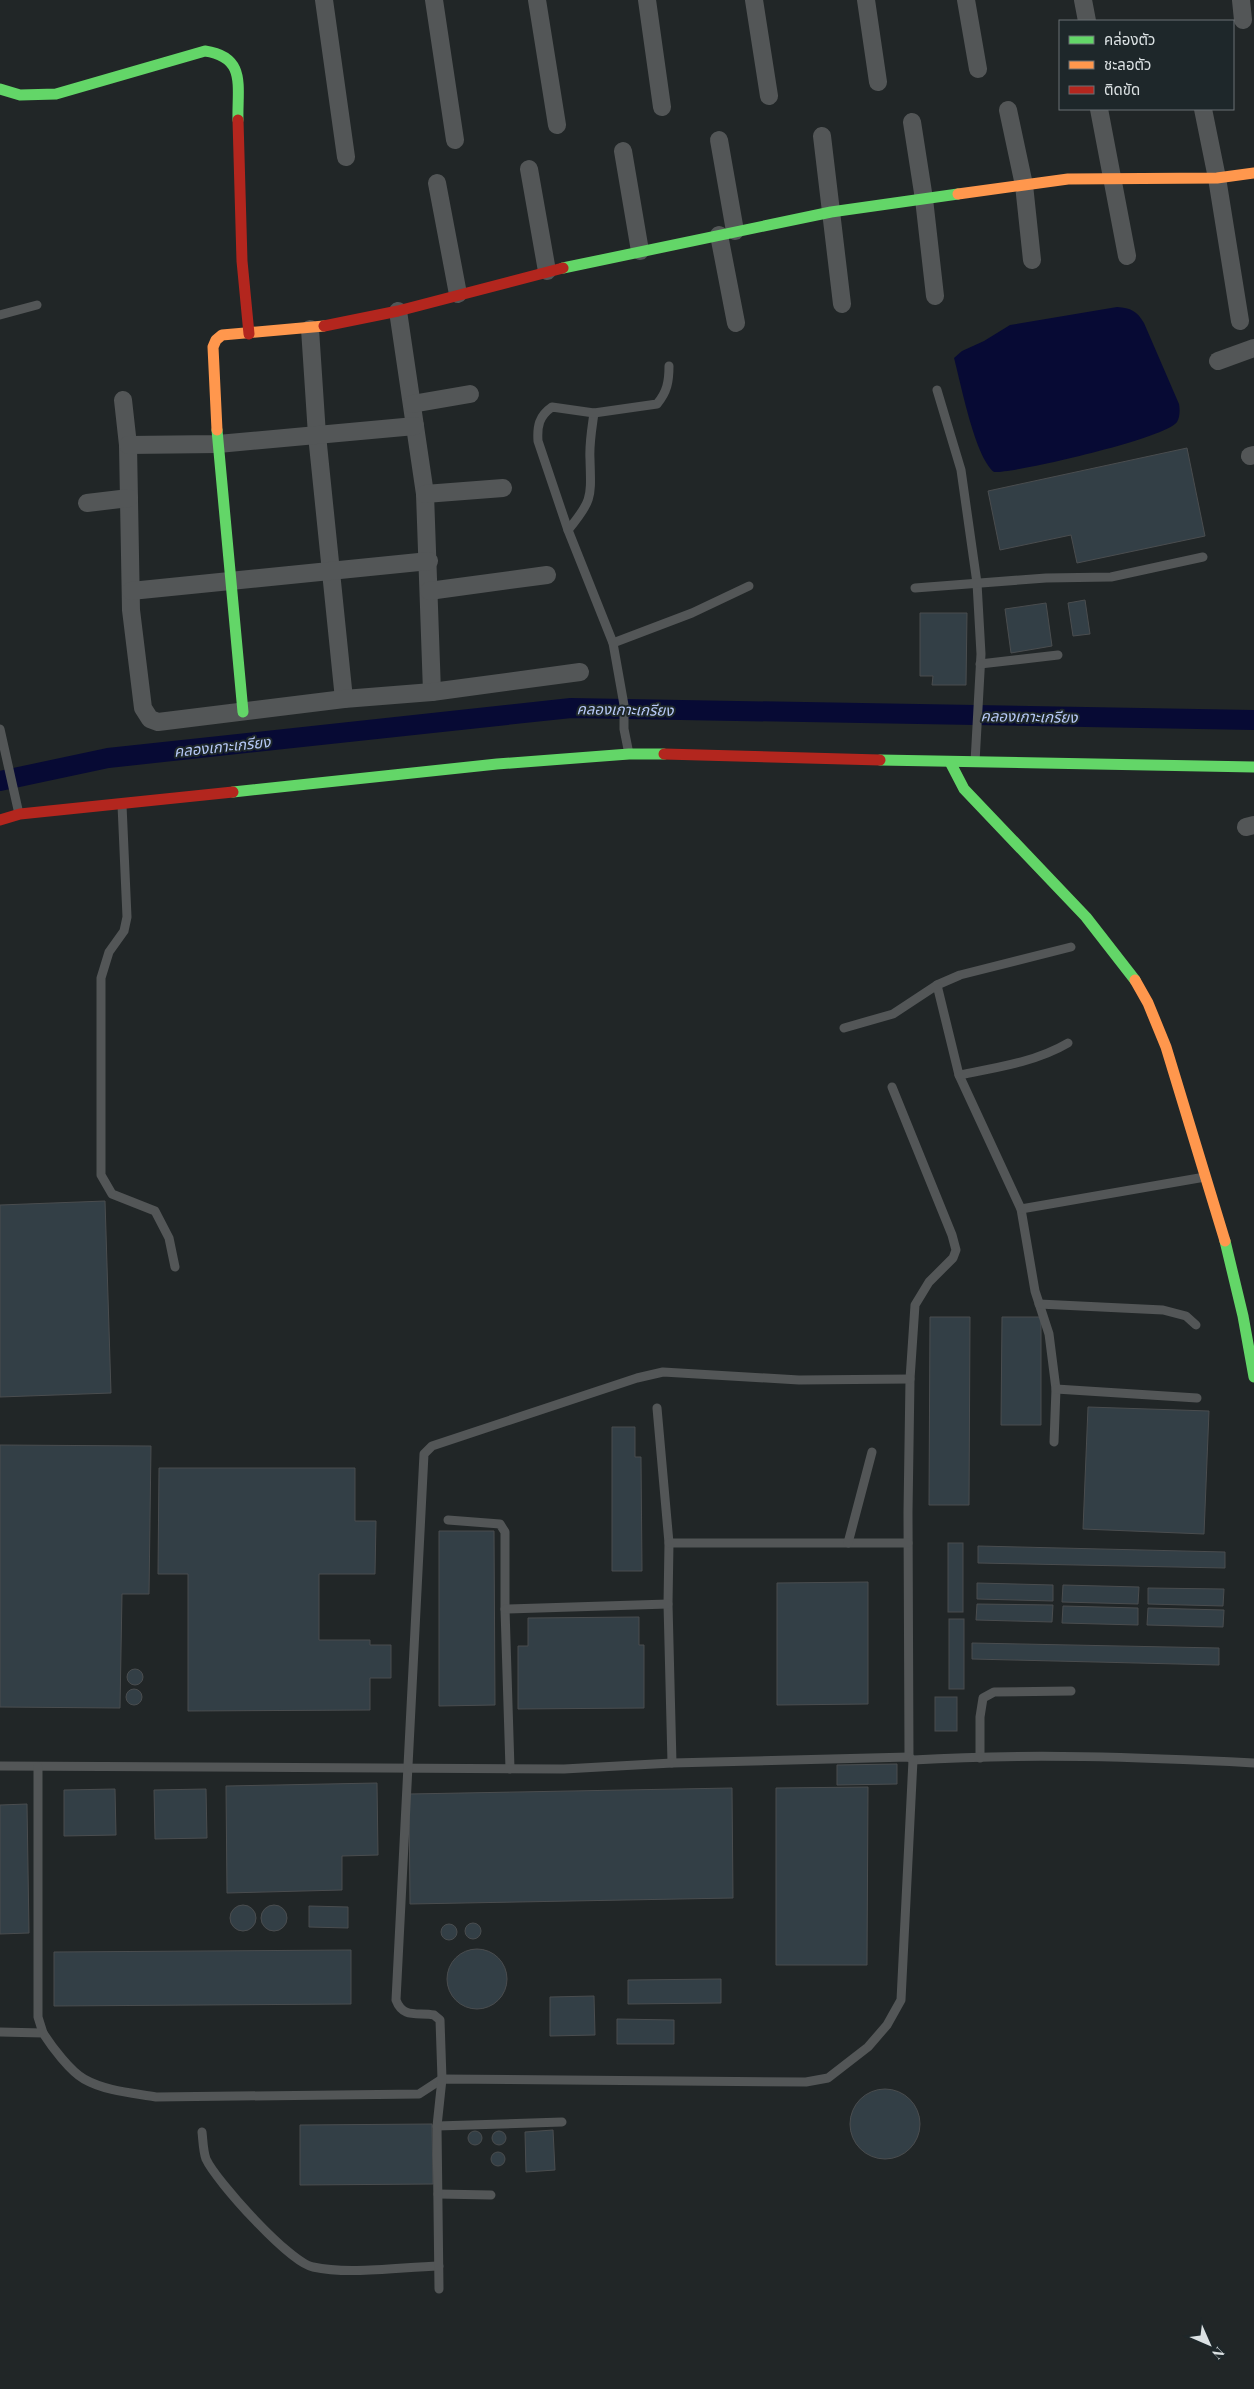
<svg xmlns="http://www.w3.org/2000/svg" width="1254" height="2389" font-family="'Playfair Display','Noto Sans Thai',serif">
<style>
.water{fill:#070a34}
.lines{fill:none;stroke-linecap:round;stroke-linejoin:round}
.canal{stroke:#070a34;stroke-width:20}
.building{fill:#333f46;stroke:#4a4d4f}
.lane{stroke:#535657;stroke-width:9}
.street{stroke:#535657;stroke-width:18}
.fast{stroke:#63d668;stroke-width:11}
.slow{stroke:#ff974d;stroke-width:11}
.jam{stroke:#b3261e;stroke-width:11}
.labels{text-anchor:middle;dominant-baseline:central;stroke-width:4;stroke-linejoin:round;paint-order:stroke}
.water-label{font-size:15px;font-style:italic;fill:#b7c9f8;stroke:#1e272a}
</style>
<rect width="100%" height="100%" fill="#212627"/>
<!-- water -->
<path class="water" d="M1117 307C1131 308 1137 311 1144 323L1179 404C1180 409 1180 417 1177 422 1167 438 1016 473 994 472 975 457 961 384 954 358L962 351 984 341 1010 325Z"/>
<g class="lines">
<!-- canal -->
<path class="canal" d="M0 781 108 758 571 708 1254 720"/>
</g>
<!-- building -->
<g class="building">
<path d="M1187 448 1205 536 1077 563 1071 535 1000 550 988 491Z"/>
<path d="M1085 600 1090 634 1073 636 1068 603Z"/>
<path d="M1046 603 1052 646 1011 653 1005 609Z"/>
<path d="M920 613H967L966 685H932L933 676H920Z"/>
<path d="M105 1201 111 1393 0 1397V1205Z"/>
<path d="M930 1317H970L969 1505H929Z"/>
<path d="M1002 1317H1041V1425H1001Z"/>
<path d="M1088 1407 1209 1411 1204 1534 1083 1529Z"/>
<path d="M612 1427H635V1457H641L642 1571H612Z"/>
<path d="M0 1445 151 1446 149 1594H122L120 1708 0 1707Z"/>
<path d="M159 1468H355V1521H376L375 1574H319V1640H370V1645H391V1678H370V1710L188 1711V1574H158Z"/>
<path d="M439 1531H494L495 1705 439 1706Z"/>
<rect x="948" y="1543" width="15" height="69"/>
<path d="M978 1546 1225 1552V1568L978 1563Z"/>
<path d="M868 1582V1704L777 1705V1583Z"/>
<path d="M977 1583 1053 1585V1601L977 1599Z"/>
<path d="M1063 1585 1139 1587 1138 1604 1062 1602Z"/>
<path d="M1148 1588 1224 1589 1223 1606 1148 1604Z"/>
<path d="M977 1604 1053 1605 1052 1622 976 1620Z"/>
<path d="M1063 1606 1138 1608V1625L1062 1623Z"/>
<path d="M1148 1608 1224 1610 1223 1627 1147 1625Z"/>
<path d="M639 1617V1645H644V1708L518 1709V1646H528V1618Z"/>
<rect x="949" y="1619" width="15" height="70"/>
<path d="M972 1643 1219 1648V1665L972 1659Z"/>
<circle cx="135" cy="1677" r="8"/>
<circle cx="134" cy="1697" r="8"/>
<rect x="935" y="1697" width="22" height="34"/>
<path d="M897 1764V1784L837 1785V1765Z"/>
<path d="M377 1783 378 1855 342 1856V1890L227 1893 226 1786Z"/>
<path d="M868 1787 867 1965H776V1788Z"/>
<path d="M732 1788 733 1898 410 1904 409 1794Z"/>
<path d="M115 1789 116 1835 64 1836V1790Z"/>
<path d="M206 1789 207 1838 155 1839 154 1790Z"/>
<path d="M27 1804 29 1933 0 1934V1805Z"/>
<circle cx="274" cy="1918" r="13"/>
<circle cx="243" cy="1918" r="13"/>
<path d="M309 1906 348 1907V1928L309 1927Z"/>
<circle cx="473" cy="1931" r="8"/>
<circle cx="449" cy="1932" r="8"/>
<circle cx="477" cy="1979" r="30"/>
<path d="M351 1950V2004L54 2006V1952Z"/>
<path d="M721 1979V2003L628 2004V1980Z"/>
<path d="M594 1996 595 2035 550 2036V1997Z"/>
<path d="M617 2019 674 2020V2044H617Z"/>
<circle cx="885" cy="2124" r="35"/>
<path d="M432 2124 433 2184 300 2185V2125Z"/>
<path d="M553 2130 555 2170 526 2172 525 2132Z"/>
<circle cx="475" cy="2138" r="7"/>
<circle cx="499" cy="2138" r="7"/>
<circle cx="498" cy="2159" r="7"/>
</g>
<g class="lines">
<!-- lane -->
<g class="lane">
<path d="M0 315 37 305"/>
<path d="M937 390 961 470 977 583 981 654 975 762"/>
<path d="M568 530C593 500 591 497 590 459 589 444 592 428 594 413"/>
<path d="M915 588 1046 578 1111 577 1203 557"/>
<path d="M613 643 692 613 749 586"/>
<path d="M980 664 1058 655"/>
<path d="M0 729 19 814"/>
<path d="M629 754 624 729V705L613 643 568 530 538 441C537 426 539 416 552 407L594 413 657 404C667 392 669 382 669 366"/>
<path d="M122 805 127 917 124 931 109 952 101 978V1175L112 1194 155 1211 169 1238 175 1267"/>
<path d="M937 985 960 975 1071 947"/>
<path d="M844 1028 893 1014 937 985 959 1075 1021 1209 1035 1291 1049 1334 1056 1389 1054 1442"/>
<path d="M959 1075C995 1068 1036 1062 1068 1043"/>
<path d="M892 1087 952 1235 956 1250 953 1258 929 1282 915 1305 910 1379 908 1512 909 1757"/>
<path d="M1021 1209 1205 1177"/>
<path d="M1039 1304 1163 1310 1186 1316 1196 1325"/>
<path d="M1056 1389 1197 1398"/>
<path d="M657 1408 669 1543 668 1604 672 1763"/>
<path d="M448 1520 500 1524 505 1532V1609L510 1769"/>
<path d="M669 1543H908"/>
<path d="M848 1543 872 1452"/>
<path d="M505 1609 668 1604"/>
<path d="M980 1758V1717L983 1698 994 1692 1071 1691"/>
<path d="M0 1766 564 1769 672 1763 909 1757 913 1760C1026 1753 1141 1757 1254 1763"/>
<path d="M38 1767V2017L43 2033"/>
<path d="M0 2032 43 2033C52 2047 70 2071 84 2079 105 2091 133 2093 156 2097L419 2094 442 2079 806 2082 828 2078 868 2047 887 2025 901 2000 913 1760"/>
<path d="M437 2126 562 2122"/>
<path d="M202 2132C203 2140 203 2151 206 2159 216 2181 290 2263 313 2267 349 2275 401 2267 439 2266"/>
<path d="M438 2194 491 2195"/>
<path d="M439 2289 437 2126 442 2079 440 2020 434 2015C418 2012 403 2019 396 2000L424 1454 432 1446 637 1378 663 1372 799 1380 910 1379"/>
</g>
<!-- street -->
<g class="street">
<path d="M324 0 346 157"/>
<path d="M434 0 455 140"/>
<path d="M537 0 557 125"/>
<path d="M647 0 662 107"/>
<path d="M754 0 769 96"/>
<path d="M866 0 878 82"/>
<path d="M966 0 978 69"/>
<path d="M1083 0 1087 21"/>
<path d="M1241 0 1243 20"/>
<path d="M1099 109 1127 256"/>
<path d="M1203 109 1217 178 1240 321"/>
<path d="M1008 110 1024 185 1032 260"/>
<path d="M912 122 924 199 935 296"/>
<path d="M822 136 842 304"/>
<path d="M719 140 735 231"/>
<path d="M623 151 640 251"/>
<path d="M529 169 547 271"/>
<path d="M437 183 458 294"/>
<path d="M719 235 736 323"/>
<path d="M398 311 425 494 432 692"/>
<path d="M310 329 317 435 344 699"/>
<path d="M1218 361 1254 348"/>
<path d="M123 400 128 445 131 610 143 708 150 719 158 722 344 699 432 692 580 672"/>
<path d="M412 404 470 394"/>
<path d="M128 445 218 444 415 426"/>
<path d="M1250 456 1254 455"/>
<path d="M425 494 503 488"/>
<path d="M87 503 129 498"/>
<path d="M131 591 429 561"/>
<path d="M429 591 547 575"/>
<path d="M1246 827 1254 825"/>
</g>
<!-- fast -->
<g class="fast">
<path d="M0 89 20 95 56 94 205 51C247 57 237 87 238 120"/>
<path d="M563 268 831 212 958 194"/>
<path d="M217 430 243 712"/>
<path d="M880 760 1254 767"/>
<path d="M950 762 964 789 1086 917 1135 980"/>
<path d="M233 792 497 764 629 754H664"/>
<path d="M1225 1241 1243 1316 1254 1377"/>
</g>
<!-- slow -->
<g class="slow">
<path d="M958 194 1068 179 1217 178 1254 173"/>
<path d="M217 430 213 347 216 340 222 335 324 326"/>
<path d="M1135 980 1148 1003 1166 1047 1225 1241"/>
</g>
<!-- jam -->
<g class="jam">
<path d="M238 120 242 261 249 334"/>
<path d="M324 326 398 311 563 268"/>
<path d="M664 754 880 760"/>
<path d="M0 820 20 814 233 792"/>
</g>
</g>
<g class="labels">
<!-- water labels -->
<g class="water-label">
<text transform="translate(625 709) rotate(1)">คลองเกาะเกรียง</text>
<text transform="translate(1029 716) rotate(1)">คลองเกาะเกรียง</text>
<text transform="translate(222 746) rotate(-6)">คลองเกาะเกรียง</text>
</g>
</g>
<!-- legend -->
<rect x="1059" y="20" width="175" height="90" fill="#1e272a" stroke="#6a7174"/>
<rect x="1069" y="36" width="25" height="8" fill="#63d668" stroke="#6a7174"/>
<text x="1104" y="45" font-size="15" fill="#dbe1e3">คล่องตัว</text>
<rect x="1069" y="61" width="25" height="8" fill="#ff974d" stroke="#6a7174"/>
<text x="1104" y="70" font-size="15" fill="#dbe1e3">ชะลอตัว</text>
<rect x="1069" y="86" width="25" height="8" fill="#b3261e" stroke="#6a7174"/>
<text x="1104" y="95" font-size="15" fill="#dbe1e3">ติดขัด</text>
<!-- north arrow -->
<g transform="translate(1209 2344) rotate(135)" stroke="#1e272a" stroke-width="4" paint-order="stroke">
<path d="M0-4L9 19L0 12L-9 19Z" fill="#dbe1e3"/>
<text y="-8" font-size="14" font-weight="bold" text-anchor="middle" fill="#dbe1e3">N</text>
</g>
</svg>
